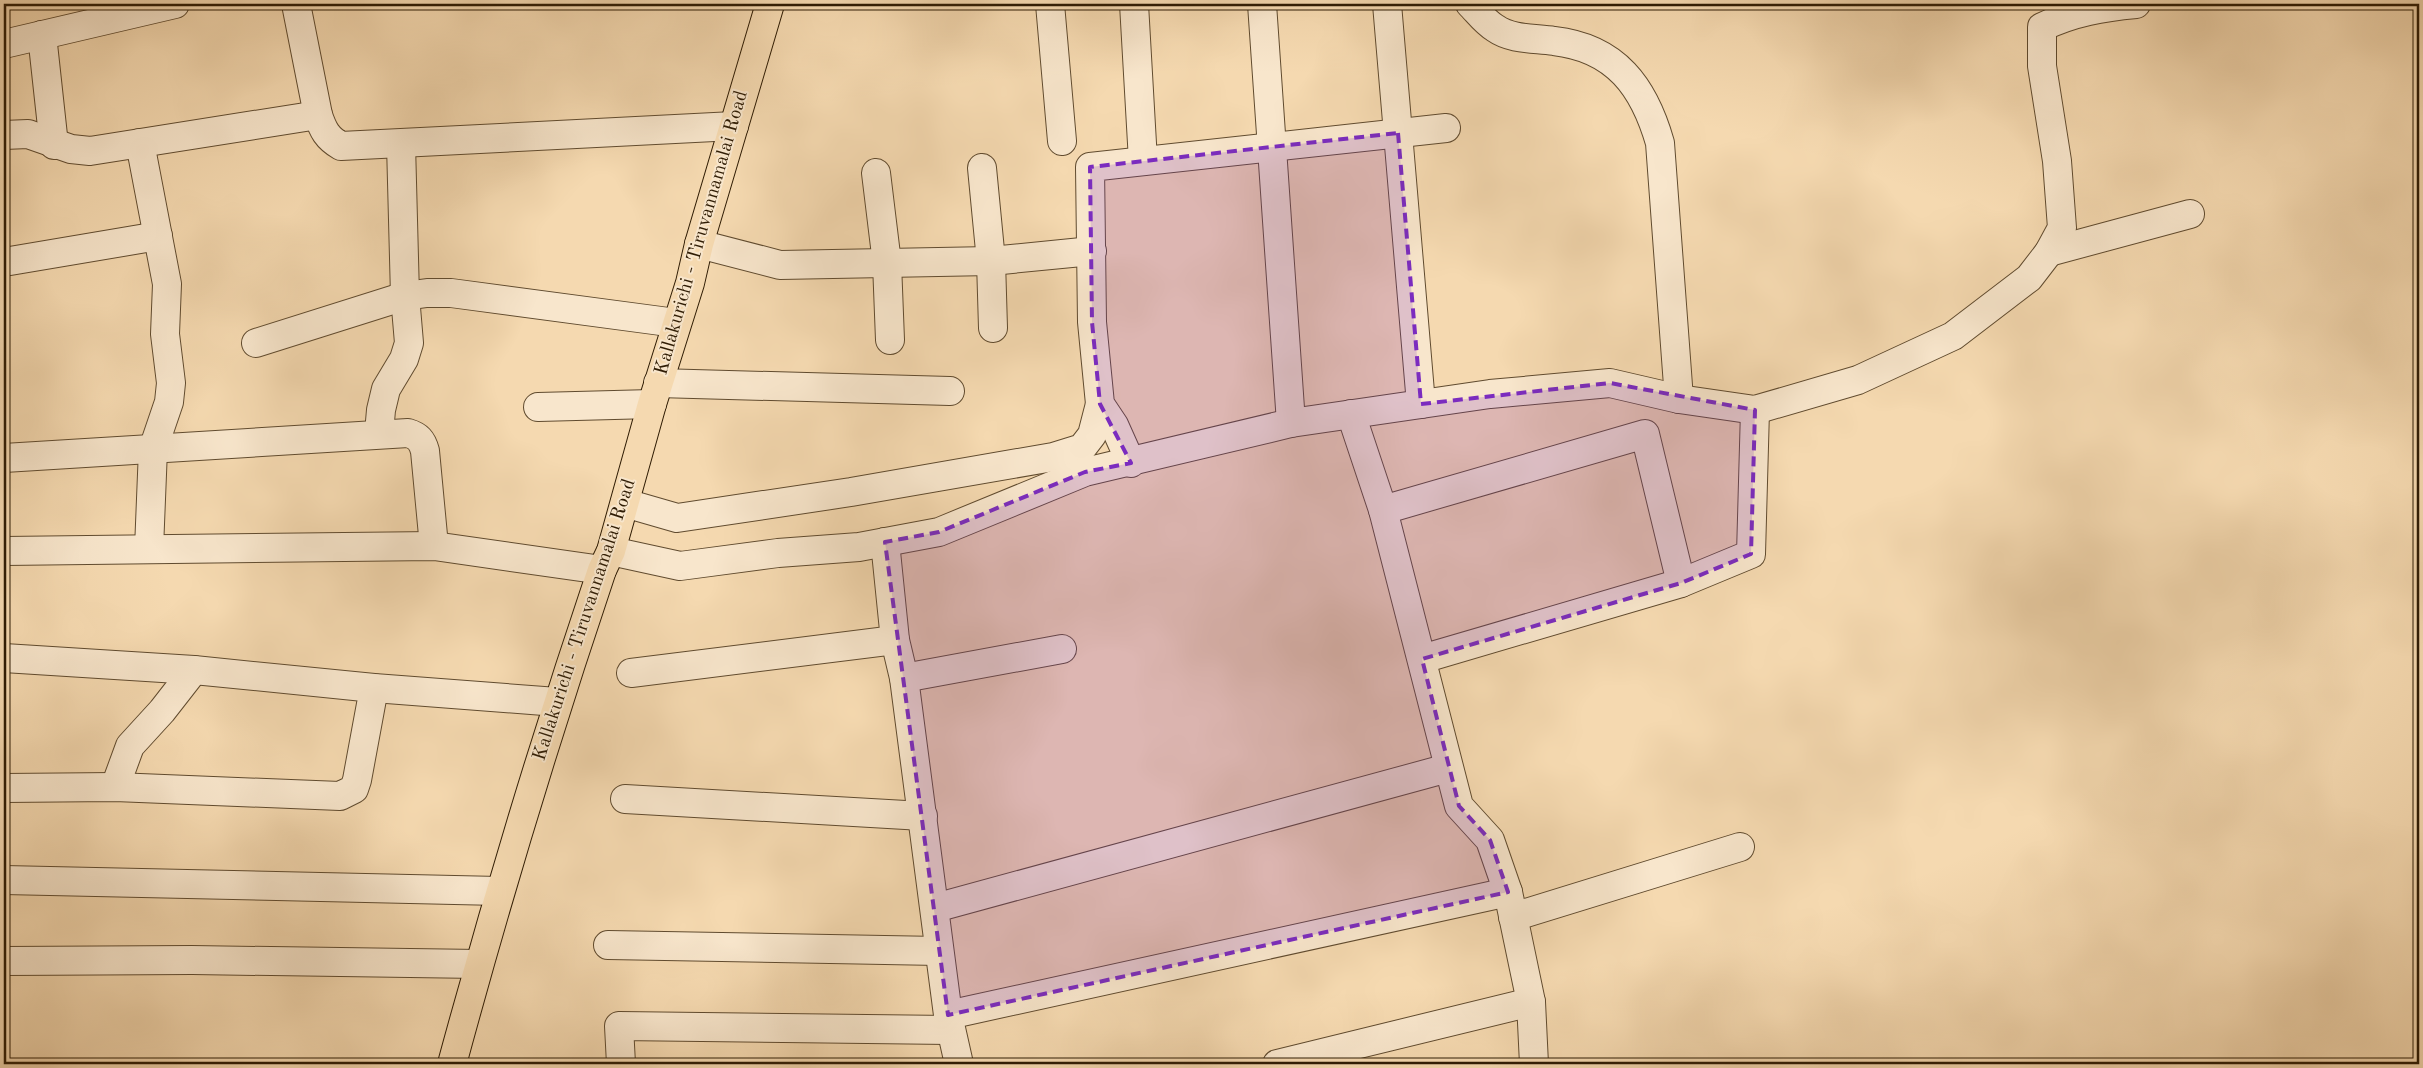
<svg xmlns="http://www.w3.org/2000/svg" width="2423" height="1068" font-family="'Old Standard TT',serif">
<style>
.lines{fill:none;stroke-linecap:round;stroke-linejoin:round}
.minor-casing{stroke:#604b2f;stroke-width:30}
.highway-casing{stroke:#2f1c04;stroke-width:30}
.minor{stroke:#f8e6cc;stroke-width:28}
.highway{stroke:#f5d9b0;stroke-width:28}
.marked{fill:#7b2cbf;fill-opacity:0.2;stroke:#7b2cbf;stroke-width:4;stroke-dasharray:10 6;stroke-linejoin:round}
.labels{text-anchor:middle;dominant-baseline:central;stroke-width:4;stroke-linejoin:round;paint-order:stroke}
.street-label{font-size:19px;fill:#2f1c04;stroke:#f8e6cc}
</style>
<rect width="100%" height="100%" fill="#f5d9b0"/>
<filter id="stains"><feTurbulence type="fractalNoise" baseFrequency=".004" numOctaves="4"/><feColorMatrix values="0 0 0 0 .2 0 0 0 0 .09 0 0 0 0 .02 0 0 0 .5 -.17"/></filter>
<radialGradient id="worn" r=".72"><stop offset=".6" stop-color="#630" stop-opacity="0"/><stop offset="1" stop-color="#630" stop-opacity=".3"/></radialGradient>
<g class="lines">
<defs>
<g id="minor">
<path d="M296 4 318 115C323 130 327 138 341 146L734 126"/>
<path d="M1050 4 1062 141"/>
<path d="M1134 4 1143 161"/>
<path d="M1262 4 1291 423"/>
<path d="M1387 4 1421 404"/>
<path d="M1470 4C1478 12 1485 22 1495 28 1512 40 1534 38 1554 41 1616 48 1644 87 1660 143L1679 399"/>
<path d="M42 35 54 145"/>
<path d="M4 44 175 4"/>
<path d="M4 135 28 134 71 149 90 151 318 115"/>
<path d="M140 143 167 284 165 334 171 383 169 402 153 449 149 549"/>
<path d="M982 168 991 261 993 328"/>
<path d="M876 173 887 263 890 340"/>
<path d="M699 244 780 265 991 261 1092 251"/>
<path d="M2049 252 2190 214"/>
<path d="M4 262 158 236"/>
<path d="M256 343 405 296 427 293H451L676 323"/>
<path d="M658 383 950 391"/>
<path d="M538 407 652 404"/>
<path d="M1351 414 1383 510 1459 806 1490 840 1508 892 1531 1002 1534 1064"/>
<path d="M379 433 381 410 386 389 404 359 409 343 405 296 401 144"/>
<path d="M4 458 408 433C418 436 422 440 425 451L434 546"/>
<path d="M1131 463 1114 425 1100 404 1092 322 1090 167 1446 128"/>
<path d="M625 503 677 518 851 492 1053 457 1082 448 1092 435 1100 404"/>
<path d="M1383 510 1645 434 1681 583"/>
<path d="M885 542 895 640 904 678 948 1015 959 1064"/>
<path d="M4 551 434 546 602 570"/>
<path d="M611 551 680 566 778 553 859 547 939 532 1085 472 1291 423 1490 394 1610 383 1679 399 1755 410 1858 380 1953 336 2029 278 2049 252 2062 228 2057 161 2042 66V27C2073 12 2103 7 2136 4"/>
<path d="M4 658 194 670 374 688 557 702"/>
<path d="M1422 659 1681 583 1751 554 1755 410"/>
<path d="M631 673 895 640"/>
<path d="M904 678 1062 649"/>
<path d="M115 787 130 746 162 711 194 670"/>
<path d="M4 788 115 787 340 796 354 789 357 780 374 688"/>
<path d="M625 799 923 816"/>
<path d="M4 880 499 891"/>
<path d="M935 908 1448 768"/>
<path d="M1513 917 1740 847"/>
<path d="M608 945 939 951"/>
<path d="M4 961 192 960 479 964"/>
<path d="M948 1015 1508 892"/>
<path d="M621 1064 619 1026 950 1030"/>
<path d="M1277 1064 1531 1002"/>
</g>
<path id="highway" d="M452 1064C497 898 547 733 602 570L611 551 652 404 690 283 699 244 770 4"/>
</defs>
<!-- minor casing -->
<use href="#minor" class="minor-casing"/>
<!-- highway casing -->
<use href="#highway" class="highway-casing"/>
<!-- minor -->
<use href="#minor" class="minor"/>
<!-- highway -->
<use href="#highway" class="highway"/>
</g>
<!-- marked area -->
<path class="marked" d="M1398 133 1421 404 1610 383 1755 410 1751 554 1681 583 1422 659 1459 806 1490 840 1508 892 948 1015 885 542 939 532 1085 472 1131 463 1100 404 1092 322 1090 167Z"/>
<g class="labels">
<!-- street labels -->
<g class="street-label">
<text transform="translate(702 233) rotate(-74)">Kallakurichi - Tiruvannamalai Road</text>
<text transform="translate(585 620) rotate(-72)">Kallakurichi - Tiruvannamalai Road</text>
</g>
</g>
<!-- margin -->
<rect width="2423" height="1068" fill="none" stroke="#f5d9b0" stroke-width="20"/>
<rect x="5" y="5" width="2413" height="1058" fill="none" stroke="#2f1c04" stroke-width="2.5"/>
<rect x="10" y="10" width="2403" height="1048" fill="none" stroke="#2f1c04"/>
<rect width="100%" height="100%" filter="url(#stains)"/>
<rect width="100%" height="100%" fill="url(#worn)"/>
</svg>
